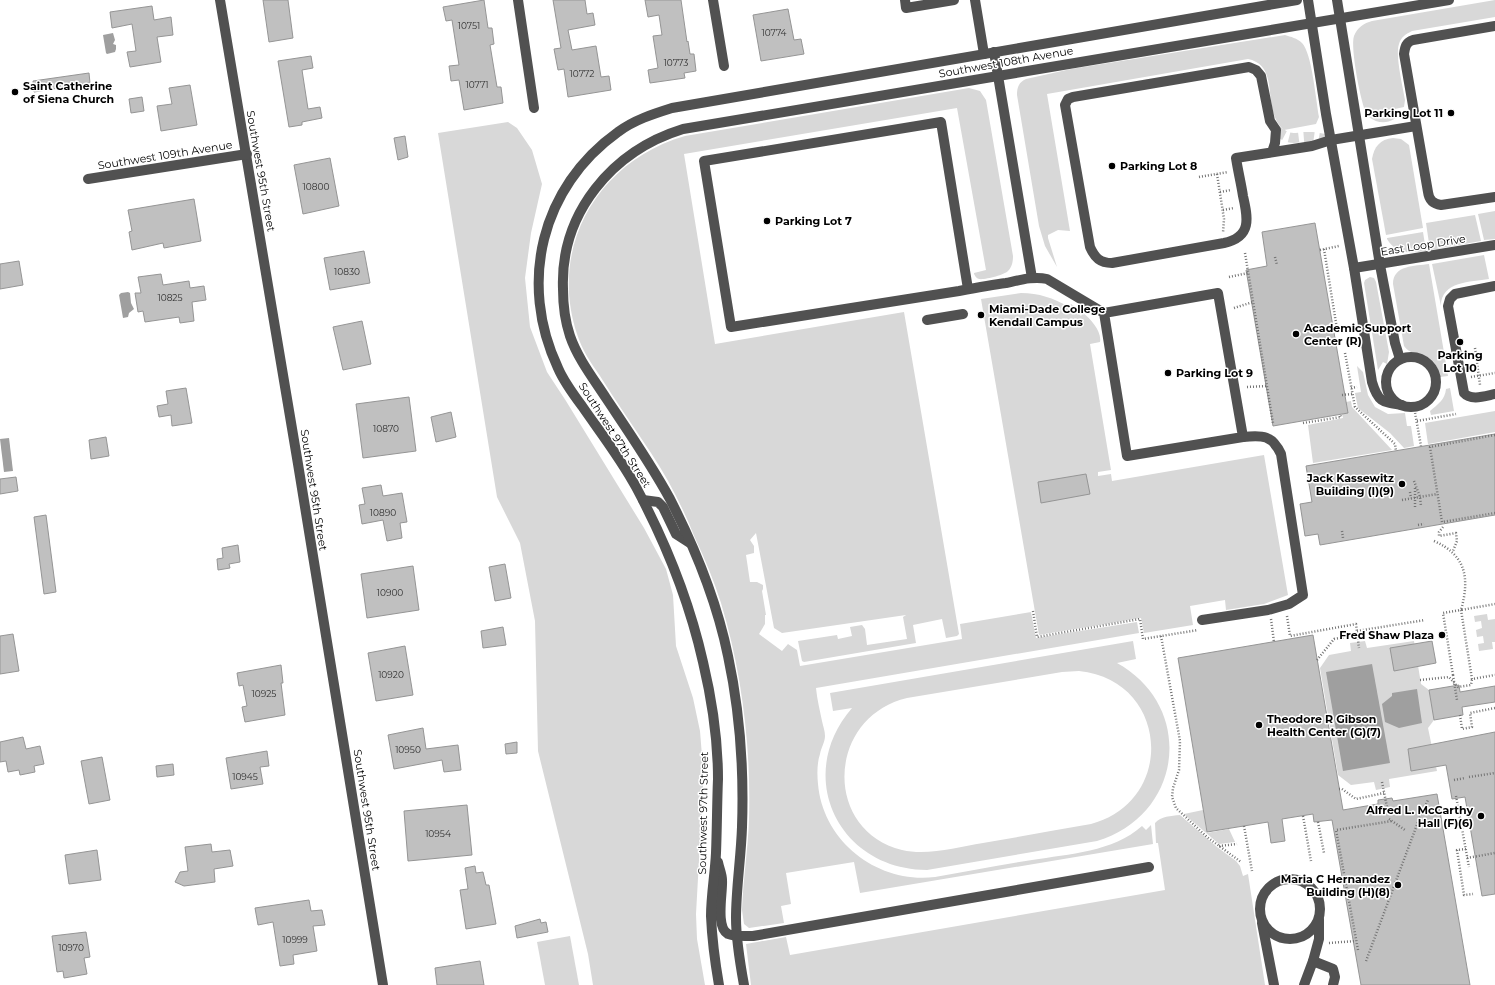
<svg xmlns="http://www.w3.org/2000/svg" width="1495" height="985" font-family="Montserrat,sans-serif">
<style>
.green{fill:#d8d8d8;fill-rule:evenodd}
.water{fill:#9f9f9f}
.building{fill:#c0c0c0;stroke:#959595}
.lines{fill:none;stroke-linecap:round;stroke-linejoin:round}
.minor-tunnel{stroke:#d9d9d9;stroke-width:10;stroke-dasharray:10 5;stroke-linecap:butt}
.path{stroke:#737373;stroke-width:2.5;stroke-dasharray:1 2;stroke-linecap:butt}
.minor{stroke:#515151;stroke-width:10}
.path-bridge{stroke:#737373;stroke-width:2.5;stroke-dasharray:1 2;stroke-linecap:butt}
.poi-dot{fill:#000;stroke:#fff;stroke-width:1.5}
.labels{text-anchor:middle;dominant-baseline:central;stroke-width:3;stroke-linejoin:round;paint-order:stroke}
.number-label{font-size:9px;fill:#303030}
.street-label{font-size:11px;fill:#000;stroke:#fff}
.poi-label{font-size:11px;font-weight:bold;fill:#000;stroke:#fff;text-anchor:start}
</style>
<rect width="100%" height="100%" fill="#fff"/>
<!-- green -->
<g class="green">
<path d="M1495 0V17L1412 31C1406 34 1401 37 1399 44 1395 55 1403 87 1405 100L1404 107 1367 115C1361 105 1350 47 1354 36 1357 28 1364 23 1372 21Z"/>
<path d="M1285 35C1291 37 1297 38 1302 43 1312 53 1316 101 1319 117L1316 124 1284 130C1260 110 1282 66 1248 59L1047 94 1070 231 1058 230 1048 235V238L1057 267 1045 246 1039 226 1017 95C1017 87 1019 82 1026 79L1071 69Z"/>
<path d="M969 88 980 91 986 100 1013 256C1013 262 1012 267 1008 271 1004 275 985 280 979 279 976 278 976 277 974 274V273L986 270 957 108 684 154 715 344 904 312 959 634 957 636 946 638 942 619 913 625 916 643 804 662 802 661 798 641 837 635 838 639 852 636 850 627 862 625 865 629 867 645 907 639 903 617 906 615 782 633 774 628 756 533 750 540 754 546V553L746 555 750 582H757L763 585V589L762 591 766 615H765V624L759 634 782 651 788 644 797 650 800 666 962 639 960 624 1031 612 1036 638 1137 622 1139 633 816 688C817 699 820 711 822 721 823 726 825 731 825 736 825 742 821 748 820 754 817 763 817 774 818 784 823 842 878 884 935 877 968 871 1000 865 1032 860 1069 854 1113 852 1142 826L1146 830 1151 825 1153 844 860 893 854 862 786 873 791 904 781 906 784 923 749 928 744 924 742 910C743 880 748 849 749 819 751 746 742 673 721 603 714 581 705 559 695 538 683 508 669 480 651 453 634 427 616 402 600 376 591 363 582 350 577 334 548 247 598 161 685 136Z"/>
<path d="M1402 111C1395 123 1380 126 1369 117Z"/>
<path d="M508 122 517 128 532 150 542 184 531 233 525 278 530 327 547 372 566 401 644 528 666 569 673 595 676 646 693 698 700 731 702 756 703 788 696 914 697 939 705 985H593L588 954 538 751 535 621 520 543 497 497 438 133Z"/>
<path d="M1393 138 1401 139 1409 145 1423 228 1386 235 1372 159C1374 147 1380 139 1393 138Z"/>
<path d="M1495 211V239L1484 240 1478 214Z"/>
<path d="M1475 215 1481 241 1430 250 1426 223Z"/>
<path d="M1423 232 1426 251C1409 253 1397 255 1387 239V238Z"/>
<path d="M1484 255 1489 279C1471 282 1441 281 1441 306L1432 264Z"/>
<path d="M1429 264 1448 376 1440 377C1434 347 1415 361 1404 346L1393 284C1393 265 1415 266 1429 264Z"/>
<path d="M1370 277 1374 278 1376 282 1389 352 1387 364 1383 362 1378 370 1364 283 1365 280Z"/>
<path d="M1021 293C1039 293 1053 298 1069 307L1071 304 1081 311 1079 314 1081 316 1083 313C1091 319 1102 332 1100 342L1090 344 1111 470 1098 472V476L1111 474 1112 481 1264 455 1288 595 1264 604 1226 610 1225 600 1190 606 1193 625 1144 633 1141 618 1039 635 981 299Z"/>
<path d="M1357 366 1363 372 1368 395 1375 407 1388 414 1405 413 1407 426H1411L1414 446 1404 448 1390 433 1358 408 1355 393 1361 392Z"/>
<path d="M1450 388 1454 411 1431 415 1430 411C1438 404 1445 400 1446 389Z"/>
<path d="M1351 401 1352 407 1392 450 1313 463 1308 425 1343 418 1342 414 1348 413 1346 402Z"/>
<path d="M1495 411V432L1428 444 1425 423Z"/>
<path d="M1487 614 1488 620 1495 619V642H1492L1493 649 1479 651 1478 644 1484 643 1483 636 1477 637 1476 630 1482 628 1481 621 1475 622 1474 616Z"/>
<path d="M1133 641 1136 659 1117 663C1196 707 1183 815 1097 841L927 870C839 870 793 776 852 708L833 711 830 693ZM1079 671C1169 680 1177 801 1091 824 1055 830 1019 837 983 843 957 847 928 856 902 850 822 830 827 717 907 698L1062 672Z"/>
<path d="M1365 641 1367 648 1414 641 1421 684 1429 690 1434 720 1428 728 1437 771 1389 779 1390 787 1376 790 1374 782 1351 785 1338 775 1320 668 1329 655 1351 651 1350 643Z"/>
<path d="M1203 810 1207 833 1229 829 1235 842 1219 844 1184 814Z"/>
<path d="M1180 815 1217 847 1236 861 1240 866 1243 876 1248 874 1265 985H751L746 944 786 937 790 955 1165 890 1158 843H1156L1155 823C1161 816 1171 816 1180 815Z"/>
<path d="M570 936 579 985H545L537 942Z"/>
</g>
<!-- water -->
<g class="water">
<path d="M113 33 115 40 113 44 116 45V49L115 52 107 54 106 53 103 35Z"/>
<path d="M128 292 130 293 131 303 134 309 129 313 128 317 123 318 119 295 121 293Z"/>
<path d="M9 438 13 471 4 472 0 439Z"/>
<path d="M1372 664 1390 763 1343 771 1326 672Z"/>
<path d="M1417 689 1422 723 1399 728 1385 722 1382 704 1392 696V693Z"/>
</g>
<!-- building -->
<g class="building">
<path d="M263 0H288L293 38 269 42Z"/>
<path d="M484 0 488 28H492L494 44 490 45 497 87H501L503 103 464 110 459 80 451 81 449 66 459 65 452 20 446 21 443 7Z"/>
<path d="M553 0H585L587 14 593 13 595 25 568 30 572 50 596 46 601 77 609 76 611 90 568 97 564 69 558 70 554 49 561 48Z"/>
<path d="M645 0H681L687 42 688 41 690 54H694L696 71 684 73 685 78 650 83 648 70 658 68 653 36 662 35 659 15 648 17Z"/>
<path d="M152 6 154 20 171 17 173 35 157 37 161 62 130 67 127 52 136 51 132 24 112 28 110 12Z"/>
<path d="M788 9 794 40 801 39 804 54 761 61 753 15Z"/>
<path d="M311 56 313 68 302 70 308 109 320 107 322 118 302 122V125L289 127 278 61Z"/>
<path d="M89 73 90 83 34 92 33 81Z"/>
<path d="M190 85 197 125 161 131 157 106 172 104 169 88Z"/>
<path d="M142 97 144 111 131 113 129 99Z"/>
<path d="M405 136 408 157 398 160 394 138Z"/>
<path d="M330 158 339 206 303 214 294 165Z"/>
<path d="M194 199 201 241 164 248 163 243 132 250 129 232 132 231 128 210Z"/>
<path d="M1315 223 1348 413 1273 426 1246 270 1267 266 1262 232Z"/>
<path d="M364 251 370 283 330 290 324 258Z"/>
<path d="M19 261 23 285 0 289V264Z"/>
<path d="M161 274 163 285 189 281 190 288 204 286 206 300 192 302 194 321 180 323 179 317 145 322 143 311 138 312 135 293H141L138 277Z"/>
<path d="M362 321 371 364 343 370 333 327Z"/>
<path d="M186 388 192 423 172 426 171 415 159 417 157 406 168 404 166 391Z"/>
<path d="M409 397 416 451 363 458 356 404Z"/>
<path d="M451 412 456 437 436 442 431 417Z"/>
<path d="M1495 434V515L1320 545 1318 534 1305 536 1300 504 1312 502 1306 466Z"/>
<path d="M106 437 109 456 91 459 89 440Z"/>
<path d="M1086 474 1090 494 1041 503 1038 482Z"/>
<path d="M16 477 18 491 0 494V479Z"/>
<path d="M381 485 383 496 402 493 407 522 400 523 402 538 387 541 383 520 362 524 359 505 365 504 362 488Z"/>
<path d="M46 515 56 592 44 594 34 517Z"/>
<path d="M238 545 240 562 229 564 230 568 218 570 217 559 223 558 222 548Z"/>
<path d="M505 564 511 598 495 601 489 567Z"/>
<path d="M413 566 419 610 367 618 361 574Z"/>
<path d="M503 627 506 645 483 648 481 631Z"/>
<path d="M13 634 19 671 0 674V636Z"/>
<path d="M1313 635 1343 810 1378 804V800L1392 798 1393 801 1437 794 1470 985H1361L1332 820 1314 822 1313 814 1282 819 1285 841 1271 843 1268 822 1207 832 1178 658Z"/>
<path d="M1432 641 1436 663 1394 671 1390 648Z"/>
<path d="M405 646 413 695 376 701 368 653Z"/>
<path d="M281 665 283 683H281L285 715 245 722 242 707 247 706 243 685 239 686 237 673Z"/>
<path d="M1459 685 1460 692 1495 686V702L1462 707 1463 715 1434 720 1429 690Z"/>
<path d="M423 728 426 749 458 745 461 770 444 772 442 760 394 769 388 735Z"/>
<path d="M1495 732V894L1482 896 1465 797 1452 799 1446 765 1411 771 1408 749Z"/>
<path d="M23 737 26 749 40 746 44 764 34 766 35 772 20 775 19 770 8 772 6 761 0 762V742Z"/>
<path d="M517 742V753L506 754 505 744Z"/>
<path d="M267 751 269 766 260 767 263 784 231 789 226 758Z"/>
<path d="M102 757 110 800 89 804 81 761Z"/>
<path d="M173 764 174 775 157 777 156 766Z"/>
<path d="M467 805 472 855 408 861 404 811Z"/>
<path d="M211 844 212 852 230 850 233 866 214 869 215 882 184 886 175 882 180 872 188 871 185 847Z"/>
<path d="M97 850 101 880 69 884 65 855Z"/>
<path d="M475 866 476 873 483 872 486 885H489L496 924 466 929 460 890 468 889 465 868Z"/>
<path d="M309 900 311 911 322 910 325 925 313 926 317 951 293 955 294 964 280 966 273 922 258 925 255 908Z"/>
<path d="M540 919 541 923 546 922 548 932 517 938 515 926Z"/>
<path d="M86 932 90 957 84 958 87 974 64 978 63 971 57 972 52 936Z"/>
<path d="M480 961 484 985H437L435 968Z"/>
</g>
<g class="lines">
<!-- minor-tunnel -->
<path class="minor-tunnel" d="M1276 130C1293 143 1294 136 1312 137 1319 138 1325 139 1331 140"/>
<!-- path -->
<g class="path">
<path d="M1217 174 1224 219 1223 233"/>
<path d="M1199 177 1228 172"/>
<path d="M1220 192 1231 190"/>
<path d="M1223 210 1234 208"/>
<path d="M1324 249 1337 329 1331 331"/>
<path d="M1320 250 1339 246"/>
<path d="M1245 253 1273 423"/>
<path d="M1275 257 1277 265"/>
<path d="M1229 277 1248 273"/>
<path d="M1234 308 1253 302"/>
<path d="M1475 348 1480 385"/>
<path d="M1345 353 1355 407 1395 444 1396 451"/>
<path d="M1471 377 1495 373"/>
<path d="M1247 387 1267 386"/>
<path d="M1351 388 1357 387"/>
<path d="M1342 395 1352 394"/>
<path d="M1414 407 1421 446"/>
<path d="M1417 421 1456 414"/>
<path d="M1303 423 1341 417 1340 415"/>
<path d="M1495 435 1430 447 1442 522 1495 513"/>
<path d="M1414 481 1420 497 1421 506"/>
<path d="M1415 488V507"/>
<path d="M1410 492 1411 498"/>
<path d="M1402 500 1437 494"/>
<path d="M1418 525 1424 524"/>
<path d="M1443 527 1439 532V536L1456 533 1457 541 1453 551"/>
<path d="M1342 531 1343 538"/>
<path d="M1434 541C1466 555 1470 578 1461 610L1495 604"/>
<path d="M1033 611 1037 637 1140 619 1143 639 1198 630"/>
<path d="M1287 616 1290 636 1356 624 1359 648"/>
<path d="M1271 619 1274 642"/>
<path d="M1357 631 1425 620"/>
<path d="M1161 636 1180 741 1179 770 1173 788 1172 797 1176 808 1207 837 1241 862"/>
<path d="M1317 660 1334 639 1357 635"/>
<path d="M1453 675 1443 613 1461 610 1472 679 1495 675"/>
<path d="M1420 680 1449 677 1458 687 1471 685 1472 679"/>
<path d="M1460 715 1462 729 1472 727 1470 713 1495 708"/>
<path d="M1469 777 1495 773"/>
<path d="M1454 780 1465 778"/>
<path d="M1382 782 1387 807"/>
<path d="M1339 789H1342L1356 799 1384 793"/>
<path d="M1456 796 1469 867"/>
<path d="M1303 816 1311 861"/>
<path d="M1389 819 1405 830"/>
<path d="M1318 822 1324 853"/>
<path d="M1244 826 1252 871"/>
<path d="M1219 846 1237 844"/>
<path d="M1466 849 1457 850 1464 895 1473 894"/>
<path d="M1467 858 1495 853"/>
<path d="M1329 943 1356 941"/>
<path d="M1358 950 1336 830 1392 821"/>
<path d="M1366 961 1421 814 1428 800"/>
</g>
<!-- minor -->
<g class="minor">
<path d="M220 0 298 464 383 985"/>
<path d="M518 0 534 108"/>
<path d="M713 0 724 66"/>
<path d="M905 0 906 8 954 0"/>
<path d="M975 0 984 54"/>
<path d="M1308 0 1326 114 1354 268 1372 382C1378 402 1382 402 1402 405"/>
<path d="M1337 0 1380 265 1395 343 1400 359"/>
<path d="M1495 26 1413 40C1406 42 1405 47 1404 54L1428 192C1429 200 1433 204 1441 205L1495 197"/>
<path d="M994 52 1032 278"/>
<path d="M1272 152 1275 143 1276 130 1270 121 1261 76 1256 70 1249 67 1073 97 1068 99 1065 105 1090 247C1095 258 1100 263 1112 263L1224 243C1252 237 1248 218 1243 196 1241 183 1238 171 1236 158L1312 146 1331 140 1416 126"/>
<path d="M88 179 247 154"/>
<path d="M1354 268 1495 245"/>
<path d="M1495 286 1455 294 1450 299 1448 306 1464 393C1471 401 1485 396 1495 394"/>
<path d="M968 289 941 122 704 161 731 327 959 291C975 288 991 285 1006 283 1020 280 1034 276 1047 279L1104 313 1218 293 1243 437 1127 456 1104 313"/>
<path d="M927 320 963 314"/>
<circle cx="1411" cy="382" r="25"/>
<path d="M643 500 658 502 663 507 676 534 690 543"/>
<path d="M1202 620 1268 610 1289 604 1303 595 1281 454C1272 435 1263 435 1243 437"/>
<path d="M718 862C719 868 722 874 722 880 723 892 715 927 728 934 735 937 746 936 753 936L1149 867"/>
<circle cx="1290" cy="909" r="30"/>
<path d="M1262 923 1274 985"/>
<path d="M1313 961 1333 969 1335 977 1333 985"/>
<path d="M719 985C715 962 712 939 711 916 711 895 715 874 716 853 717 828 717 803 718 779 718 739 712 700 703 662 689 600 666 543 636 487 621 459 600 432 582 406 573 394 564 382 558 368 518 283 541 187 618 132 634 120 653 114 672 108L1297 0"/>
<path d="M744 985C740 963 736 940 736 918 736 888 741 858 742 827 744 770 740 712 728 656 717 602 695 548 670 499 651 464 628 431 606 398 593 378 578 359 570 336 565 321 563 304 563 289 560 213 612 151 683 129L1449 0"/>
<path d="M1304 985 1313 961 1319 939V919"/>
</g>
<!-- path-bridge -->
<path class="path-bridge" d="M1453 675 1457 700"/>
</g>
<!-- markers -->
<g class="poi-dot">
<circle cx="15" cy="92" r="4"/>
<circle cx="1451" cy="113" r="4"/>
<circle cx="1112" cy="166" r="4"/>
<circle cx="767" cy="221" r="4"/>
<circle cx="981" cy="315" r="4"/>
<circle cx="1296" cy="334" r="4"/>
<circle cx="1460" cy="342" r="4"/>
<circle cx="1168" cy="373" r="4"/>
<circle cx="1402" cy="484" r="4"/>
<circle cx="1442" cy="635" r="4"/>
<circle cx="1259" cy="725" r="4"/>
<circle cx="1481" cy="816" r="4"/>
<circle cx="1398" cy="885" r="4"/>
</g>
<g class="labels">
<!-- number labels -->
<g class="number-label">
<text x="469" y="25">10751</text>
<text x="774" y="32">10774</text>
<text x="676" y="62">10773</text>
<text x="582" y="73">10772</text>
<text x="477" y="84">10771</text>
<text x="316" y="186">10800</text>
<text x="347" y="271">10830</text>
<text x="170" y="297">10825</text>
<text x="386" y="428">10870</text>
<text x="383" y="512">10890</text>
<text x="390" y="592">10900</text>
<text x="391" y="674">10920</text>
<text x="264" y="693">10925</text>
<text x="408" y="749">10950</text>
<text x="245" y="776">10945</text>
<text x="438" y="833">10954</text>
<text x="295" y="939">10999</text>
<text x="71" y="947">10970</text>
</g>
<!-- street labels -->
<g class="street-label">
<text transform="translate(1006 62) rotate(-10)">Southwest 108th Avenue</text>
<text transform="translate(165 155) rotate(-9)">Southwest 109th Avenue</text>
<text transform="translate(261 171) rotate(80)">Southwest 95th Street</text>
<text transform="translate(1423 245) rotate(-9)">East Loop Drive</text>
<text transform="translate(615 435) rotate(57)">Southwest 97th Street</text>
<text transform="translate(314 490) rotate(81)">Southwest 95th Street</text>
<text transform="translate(367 810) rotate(81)">Southwest 95th Street</text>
<text transform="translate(703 813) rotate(-89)">Southwest 97th Street</text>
</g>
<!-- poi labels -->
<g class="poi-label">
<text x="23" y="86">Saint Catherine<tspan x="23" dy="13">of Siena Church</tspan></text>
<text x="1443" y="113" text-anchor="end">Parking Lot 11</text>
<text x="1120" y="166">Parking Lot 8</text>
<text x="775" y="221">Parking Lot 7</text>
<text x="989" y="309">Miami-Dade College<tspan x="989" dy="13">Kendall Campus</tspan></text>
<text x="1304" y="328">Academic Support<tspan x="1304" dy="13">Center (R)</tspan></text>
<text x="1460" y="355" text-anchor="middle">Parking<tspan x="1460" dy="13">Lot 10</tspan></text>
<text x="1176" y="373">Parking Lot 9</text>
<text x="1394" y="478" text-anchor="end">Jack Kassewitz<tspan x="1394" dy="13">Building (I)(9)</tspan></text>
<text x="1434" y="635" text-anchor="end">Fred Shaw Plaza</text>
<text x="1267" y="719">Theodore R Gibson<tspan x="1267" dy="13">Health Center (G)(7)</tspan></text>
<text x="1473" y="810" text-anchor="end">Alfred L. McCarthy<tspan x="1473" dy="13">Hall (F)(6)</tspan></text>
<text x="1390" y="879" text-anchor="end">Maria C Hernandez<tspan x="1390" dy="13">Building (H)(8)</tspan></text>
</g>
</g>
</svg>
